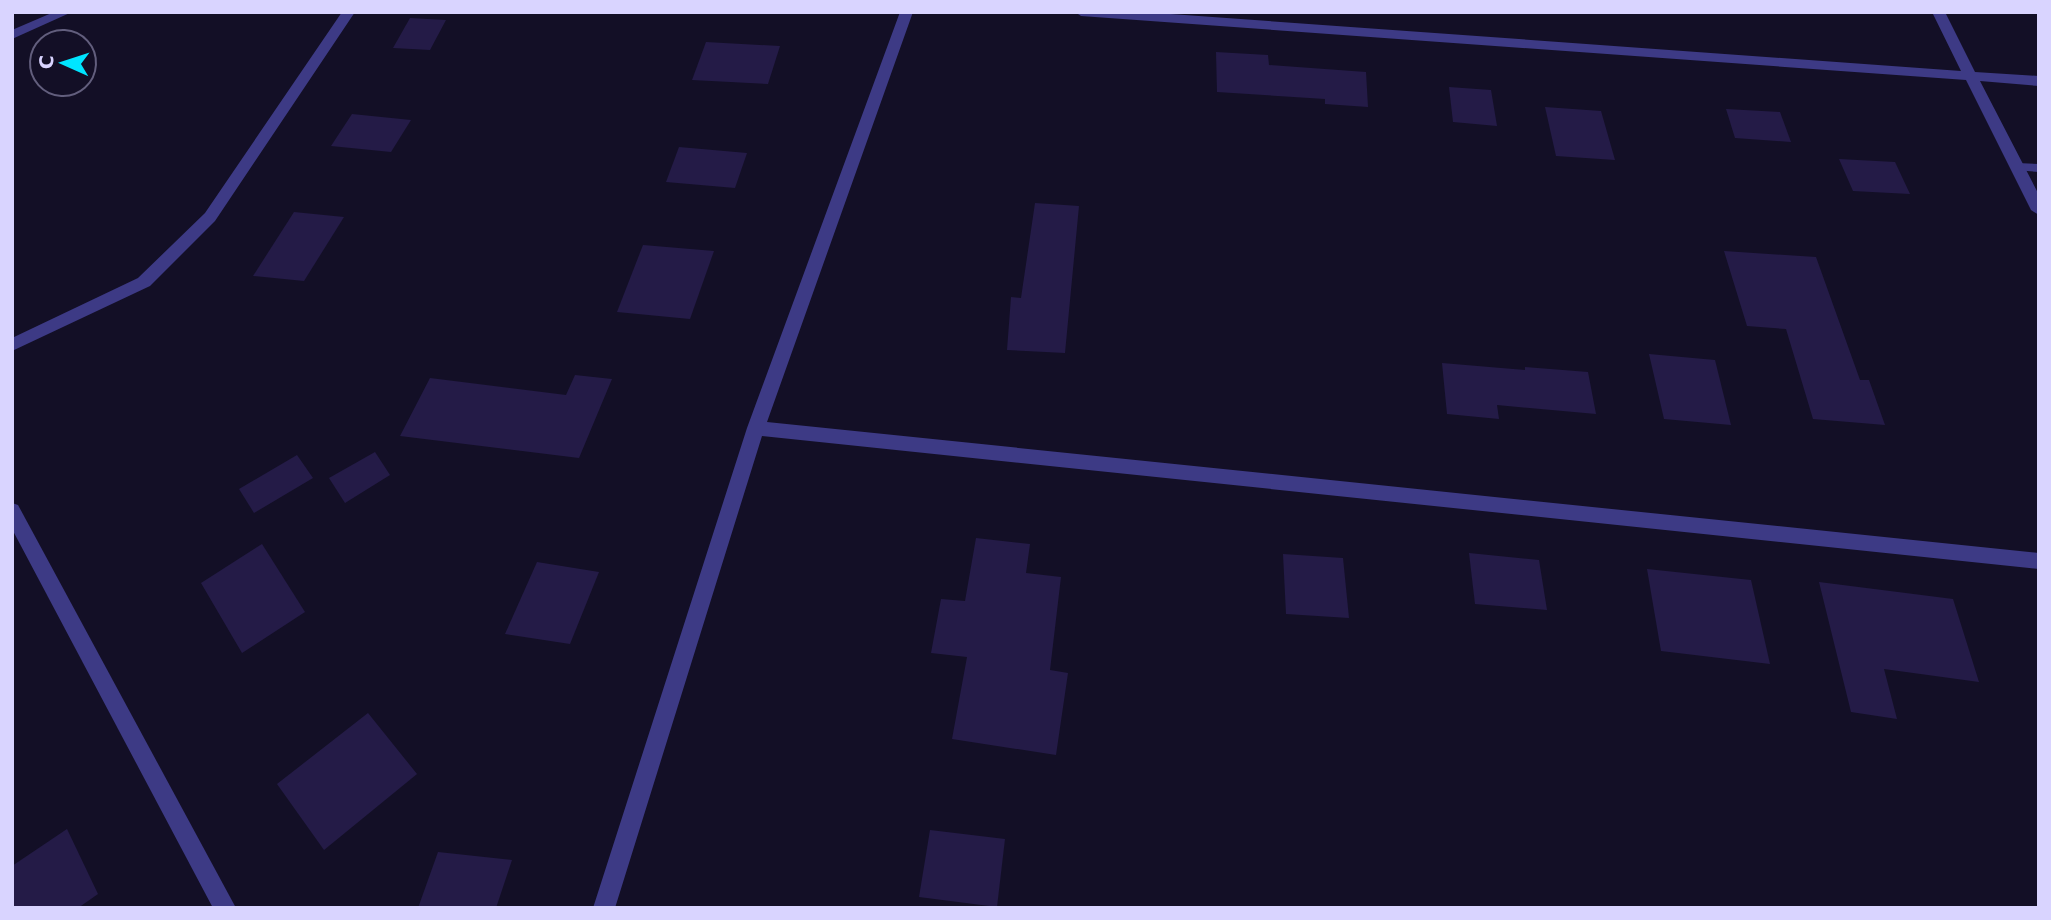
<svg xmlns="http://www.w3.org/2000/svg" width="2051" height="920" font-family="'DejaVu Sans',sans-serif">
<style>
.building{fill:#241b47}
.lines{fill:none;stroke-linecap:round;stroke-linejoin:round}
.service{fill:#3d3a85;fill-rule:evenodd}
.minor{fill:#3d3a85;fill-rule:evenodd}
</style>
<rect width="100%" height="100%" fill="#130f26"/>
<!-- building -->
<g class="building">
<path d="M410 18 446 20 430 50 393 48Z"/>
<path d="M706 42 780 46 768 84 692 80Z"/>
<path d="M1216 52 1268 55 1269 65 1366 72 1368 107 1325 104V99L1217 92Z"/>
<path d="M1449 87 1491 90 1497 126 1453 122Z"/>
<path d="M1545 107 1601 111 1615 160 1556 156Z"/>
<path d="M1726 109 1780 112 1791 142 1735 138Z"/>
<path d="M352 114 411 120 391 152 331 146Z"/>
<path d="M679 147 747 153 735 188 666 182Z"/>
<path d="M1839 159 1895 162 1910 194 1853 191Z"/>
<path d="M1035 203 1079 206 1065 353 1007 350 1011 297 1021 298Z"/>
<path d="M294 212 344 217 304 281 253 276Z"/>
<path d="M643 245 714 251 690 319 617 312Z"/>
<path d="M1724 251 1816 257 1860 380H1869L1885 425 1813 419 1786 329 1747 326Z"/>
<path d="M1649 354 1715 360 1731 425 1664 419Z"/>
<path d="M1442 363 1525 370V367L1588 372 1596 414 1497 405 1499 419 1447 414Z"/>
<path d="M575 375 612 379 579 458 400 436 430 378 566 395Z"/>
<path d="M375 452 390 475 345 503 329 478Z"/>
<path d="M297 455 313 478 254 513 239 489Z"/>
<path d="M976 538 1030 544 1026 573 1061 577 1050 670 1068 673 1056 755 952 739 967 657 931 653 941 599 965 601Z"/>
<path d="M262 544 305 612 242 653 201 583Z"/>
<path d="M1469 553 1539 560 1547 610 1475 604Z"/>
<path d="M1283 554 1343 558 1349 618 1286 614Z"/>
<path d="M537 562 599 572 570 644 505 634Z"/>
<path d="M1647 569 1751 580 1770 664 1661 651Z"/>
<path d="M1819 582 1953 599 1979 682 1884 669 1897 719 1851 712Z"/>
<path d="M368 713 417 774 324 850 277 784Z"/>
<path d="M67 829 98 894 78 908H12V866Z"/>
<path d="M930 830 1005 839 997 907 919 897Z"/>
<path d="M438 852 512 860 496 908H418Z"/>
</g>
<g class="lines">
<!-- service -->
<path class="service" d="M2017 163 2039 164V172L2013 170 2011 167Z"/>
<!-- minor -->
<g class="minor">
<path d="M54 12H72L12 39V30Z"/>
<path d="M342 12H355L215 221 150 286 12 351V338L138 278 205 213Z"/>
<path d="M900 12H913L767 422 2039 553V569L762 436 615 908H593L747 428Z"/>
<path d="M1075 12H1143L1961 71 1932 12H1945L1975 72 2039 76V86L1980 81 2039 195V215L2031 210 1966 80 1081 16Z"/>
<path d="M12 503 18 505 236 908H213L12 529Z"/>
</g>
</g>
<!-- border -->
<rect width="2051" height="920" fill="none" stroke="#d9d4ff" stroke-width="28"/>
<!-- north arrow -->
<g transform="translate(63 63) rotate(273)"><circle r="33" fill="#130f26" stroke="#625e7d" stroke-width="2"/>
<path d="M0-5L12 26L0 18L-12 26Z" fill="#00e5ff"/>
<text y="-10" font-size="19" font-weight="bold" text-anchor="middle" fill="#d9d4ff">С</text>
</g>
</svg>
